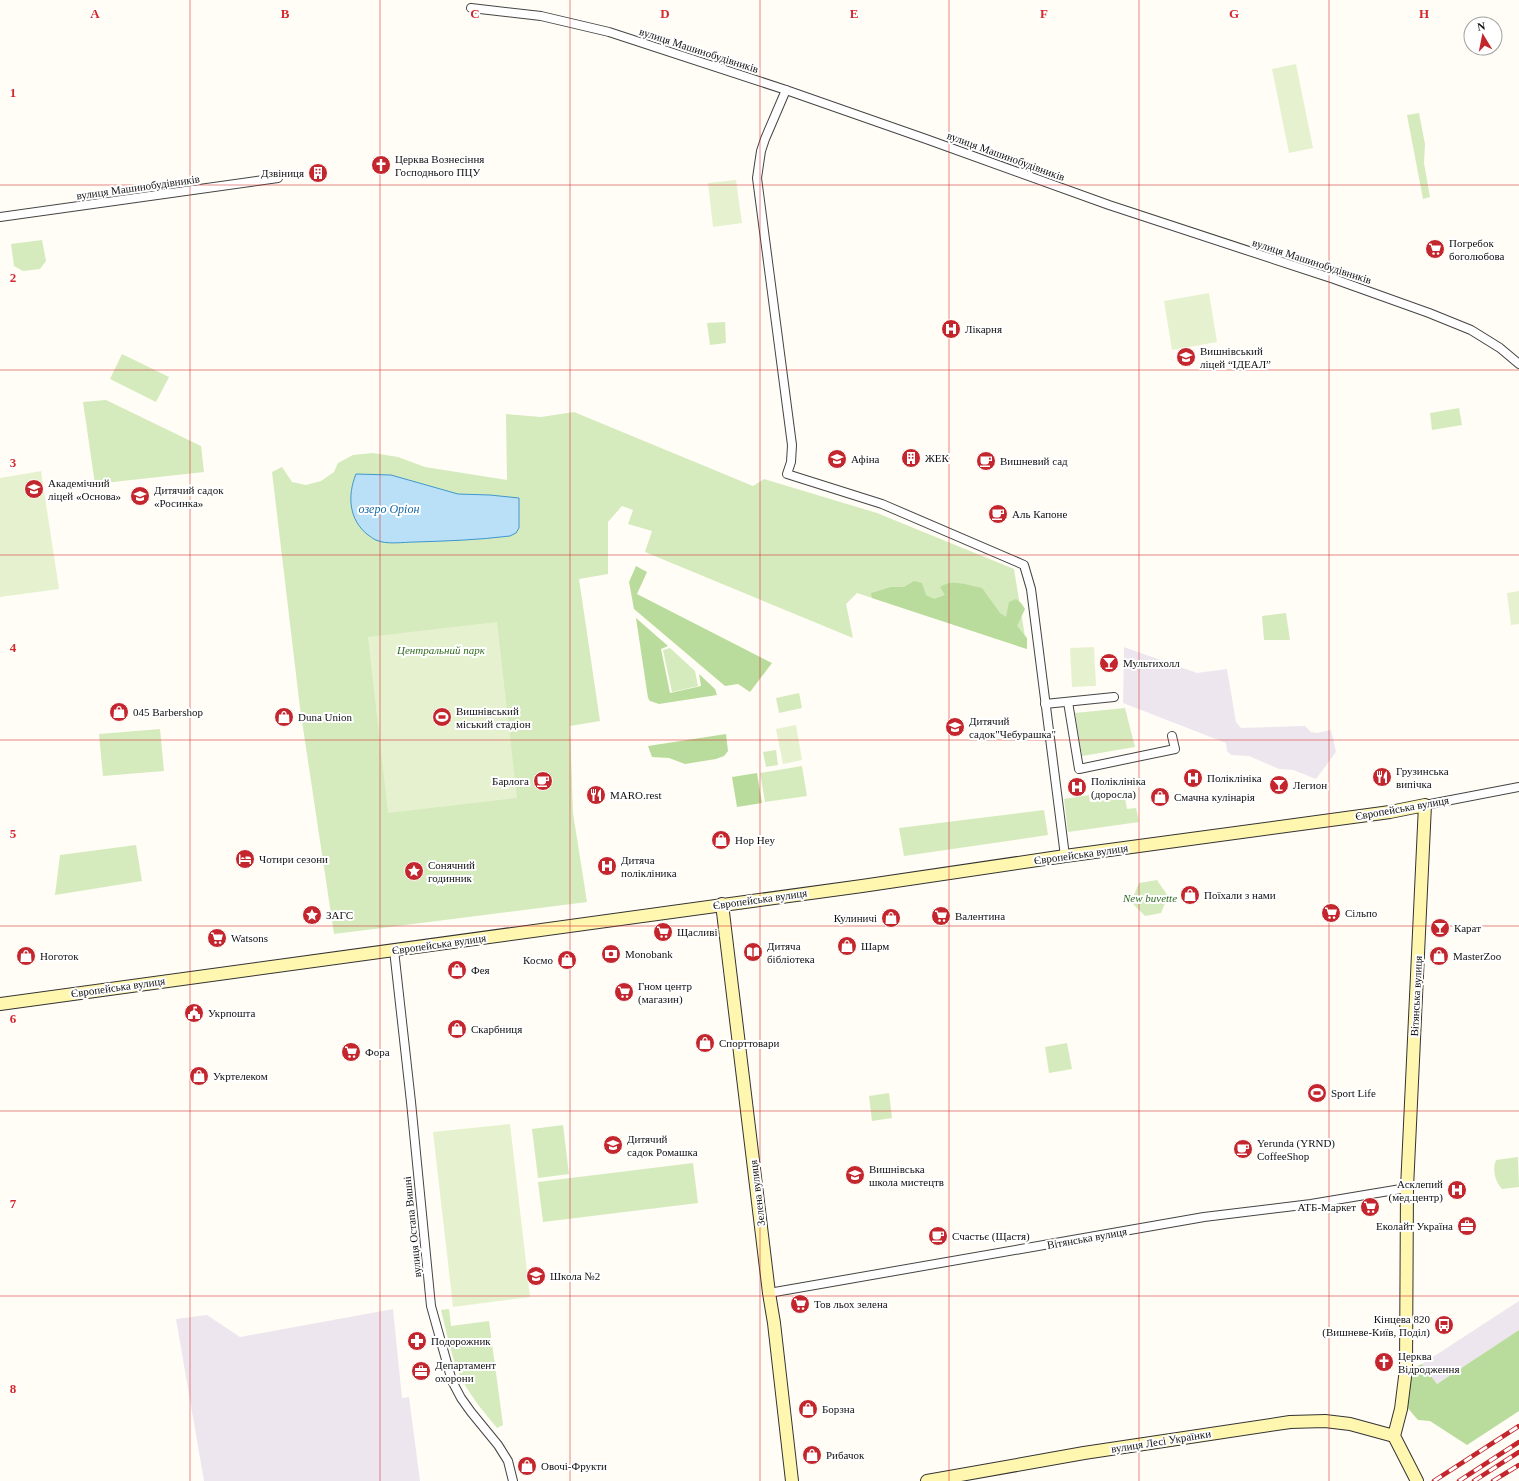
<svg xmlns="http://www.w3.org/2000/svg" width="1519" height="1481" font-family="'Times New Roman',serif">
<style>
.industrial{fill:#eee6ef}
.green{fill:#d5ebbd}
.forest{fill:#b9dc9c}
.pitch{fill:#e6f2cf}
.water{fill:#b9e0f7;stroke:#3f96cf}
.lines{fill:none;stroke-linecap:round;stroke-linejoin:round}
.street-casing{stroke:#444;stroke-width:10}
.secondary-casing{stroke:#333;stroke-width:14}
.street{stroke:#fff;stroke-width:8}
.secondary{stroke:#fff6b0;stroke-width:12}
.rail-casing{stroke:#c4262e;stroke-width:4.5}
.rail{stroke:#fff;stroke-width:3;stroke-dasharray:9;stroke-linecap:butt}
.grid{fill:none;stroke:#d62828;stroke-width:1;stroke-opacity:0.55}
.labels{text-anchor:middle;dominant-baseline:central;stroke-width:4;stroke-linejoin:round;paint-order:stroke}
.street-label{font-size:11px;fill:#111;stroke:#fff}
.poi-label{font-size:11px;fill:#111;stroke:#fff;text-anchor:start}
.park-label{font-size:11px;font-style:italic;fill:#2f6b1f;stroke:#fff}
.water-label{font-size:12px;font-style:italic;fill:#1768a6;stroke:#fff}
.grid-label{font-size:13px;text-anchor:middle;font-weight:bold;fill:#d62828;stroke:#fff;stroke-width:4;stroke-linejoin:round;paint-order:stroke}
</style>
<rect width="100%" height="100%" fill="#fffdf5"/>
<!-- industrial -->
<g class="industrial">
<path d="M1124 647 1197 673 1227 669 1236 722 1241 728 1305 726 1311 732 1317 733 1331 730 1336 752 1316 779 1293 770 1279 769 1249 756 1231 755 1227 751 1226 743 1123 703Z"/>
<path d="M1519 1301V1330L1437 1384 1422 1364Z"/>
<path d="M393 1309 402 1398 409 1397 420 1481H204L176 1319 207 1315 240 1337Z"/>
</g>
<!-- green -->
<g class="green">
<path d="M1419 113 1425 144 1424 163 1430 197 1423 199 1407 115Z"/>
<path d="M42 240 46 261 40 269 23 271 14 266 11 244Z"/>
<path d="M725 322 726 343 710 345 707 323Z"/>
<path d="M122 354 169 377 156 402 110 379Z"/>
<path d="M106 400 201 446 204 472 95 484 83 402Z"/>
<path d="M1459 408 1462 425 1432 430 1430 413Z"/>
<path d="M574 412 753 486 764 479 877 513 1014 569 1027 649 857 593 846 604 853 638 645 552 652 531 628 524 633 510 622 506 608 522V574L579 579 600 721 570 726 573 813 587 902 334 934 300 708 272 472 282 467 292 482 306 485 321 481 334 472 338 463 353 455 373 453 398 457 425 467 507 480 506 414 541 417Z"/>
<path d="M1286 613 1290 640H1264L1262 616Z"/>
<path d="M670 648 695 671 698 686 672 692 663 650Z"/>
<path d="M799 693 802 708 779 713 776 698Z"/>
<path d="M1125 708 1135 747 1082 756 1075 713Z"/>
<path d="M160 729 164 771 103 776 99 734Z"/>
<path d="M776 750 778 765 766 767 763 752Z"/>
<path d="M802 766 807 796 765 802 760 773Z"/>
<path d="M1089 795 1090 802 1125 798 1127 809 1136 808 1139 822 1068 832 1064 799Z"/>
<path d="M1044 810 1048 835 904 856 899 828Z"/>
<path d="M136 845 142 881 55 895 60 855Z"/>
<path d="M1157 880 1168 896 1161 913 1145 916 1131 902 1139 883Z"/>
<path d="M1067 1043 1072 1069 1049 1073 1045 1047Z"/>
<path d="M889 1093 892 1118 872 1121 869 1096Z"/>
<path d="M563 1125 569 1174 538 1178 532 1129Z"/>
<path d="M1518 1157 1519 1187 1502 1189C1495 1182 1492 1169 1496 1160Z"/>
<path d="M693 1163 698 1203 543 1222 538 1182Z"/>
<path d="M449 1309 451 1326 489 1321 503 1425 497 1428C482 1410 466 1391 457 1369 450 1350 446 1330 441 1310Z"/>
</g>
<!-- forest -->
<g class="forest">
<path d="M636 566 647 572 637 594 772 663 750 692 738 684 725 686 634 609 629 582Z"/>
<path d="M914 581 922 583 926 595 934 599 945 595 940 587C953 578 968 586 982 588L1000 613 1006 617 1009 602 1016 599 1021 603 1025 609 1017 626 1027 638V649L872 598 871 593 891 587H904Z"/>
<path d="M636 618 668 646 661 649 670 693 701 686 699 674 715 689 717 695 659 704 650 701 648 698Z"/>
<path d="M726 734 728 751 724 756 716 759 685 764 669 758 652 757 648 746Z"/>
<path d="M757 773 762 803 737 807 732 777Z"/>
<path d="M1519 1330V1411L1467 1445 1430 1421 1418 1420 1406 1406 1409 1370 1422 1364 1437 1384Z"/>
</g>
<!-- pitch -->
<g class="pitch">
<path d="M1296 64 1313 148 1289 153 1272 69Z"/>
<path d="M736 180 742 223 713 227 708 183Z"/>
<path d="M1209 293 1217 342 1172 350 1164 301Z"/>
<path d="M41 471 59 589 0 597V478Z"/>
<path d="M1519 591V624L1511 625 1507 593Z"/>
<path d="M497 622 517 798 388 813 368 637Z"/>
<path d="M1094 647 1096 686 1072 687 1070 648Z"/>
<path d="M796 725 802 760 783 764 776 729Z"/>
<path d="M510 1124 530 1297 453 1307 433 1132Z"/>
</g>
<!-- water -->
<path class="water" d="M356 474 391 475 458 494 490 495 519 498V528L516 533 510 536C478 540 447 541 415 542 404 542 386 545 376 540 373 539 370 536 368 535 349 520 347 496 356 474Z"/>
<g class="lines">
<defs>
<g id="street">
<path d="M471 8 541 16 609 32 786 90 926 139 1109 205 1334 279 1429 313 1471 330 1500 348 1519 364"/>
<path d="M786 90 765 139 761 151 757 178 792 445 791 462 787 474 882 504 1024 565 1031 589 1065 856"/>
<path d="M0 217 278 178"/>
<path d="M1068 702 1079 769 1175 749 1172 736"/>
<path d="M1045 704 1114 697"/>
<path d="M1425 805 1519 787"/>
<path d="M394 950 411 1102 431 1306 452 1381 461 1398 471 1412 498 1445 508 1461 513 1481"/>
<path d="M769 1293 1204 1217 1311 1204 1407 1188"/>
</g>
<g id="secondary">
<path d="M722 904 769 1293 774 1323 792 1481"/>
<path d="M0 1004 862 886 1065 856 1390 812 1425 805 1407 1188 1406 1369 1401 1409 1394 1436 1417 1481"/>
<path d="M927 1481 1084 1453 1290 1422 1325 1421 1350 1424 1394 1436"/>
</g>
</defs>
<!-- street casing -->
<use href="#street" class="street-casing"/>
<!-- secondary casing -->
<use href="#secondary" class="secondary-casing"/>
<!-- street -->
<use href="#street" class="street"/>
<!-- secondary -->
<use href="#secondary" class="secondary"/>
<defs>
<g id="rail">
<path d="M1434 1481 1519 1426"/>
<path d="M1459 1481 1519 1442"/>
<path d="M1474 1481 1519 1452"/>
<path d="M1493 1481 1519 1465"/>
</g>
</defs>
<!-- rail casing -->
<use href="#rail" class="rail-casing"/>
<!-- rail -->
<use href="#rail" class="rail"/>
</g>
<!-- grid -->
<path class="grid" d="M190 0V1481M380 0V1481M570 0V1481M760 0V1481M949 0V1481M1139 0V1481M1329 0V1481M0 185H1519M0 370H1519M0 555H1519M0 740H1519M0 926H1519M0 1111H1519M0 1296H1519"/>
<!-- icons -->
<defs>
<symbol id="church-disc" viewBox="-11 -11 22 22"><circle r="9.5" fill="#c4262e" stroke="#fff"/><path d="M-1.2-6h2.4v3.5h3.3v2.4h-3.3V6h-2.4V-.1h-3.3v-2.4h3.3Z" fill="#fff"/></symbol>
<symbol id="building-disc" viewBox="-11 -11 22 22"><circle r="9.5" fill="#c4262e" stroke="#fff"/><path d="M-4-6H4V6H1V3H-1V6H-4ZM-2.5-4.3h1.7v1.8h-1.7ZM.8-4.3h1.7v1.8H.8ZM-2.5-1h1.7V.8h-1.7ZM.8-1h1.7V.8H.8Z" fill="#fff"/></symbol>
<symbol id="supermarket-disc" viewBox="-11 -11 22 22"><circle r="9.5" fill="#c4262e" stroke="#fff"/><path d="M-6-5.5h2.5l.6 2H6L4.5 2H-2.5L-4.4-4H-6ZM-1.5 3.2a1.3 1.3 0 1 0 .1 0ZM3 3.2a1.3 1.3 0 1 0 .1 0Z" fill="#fff"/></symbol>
<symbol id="hospital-disc" viewBox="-11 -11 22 22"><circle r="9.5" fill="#c4262e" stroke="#fff"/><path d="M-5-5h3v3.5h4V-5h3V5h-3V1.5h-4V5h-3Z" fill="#fff"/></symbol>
<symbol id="school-disc" viewBox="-11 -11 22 22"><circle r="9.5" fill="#c4262e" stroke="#fff"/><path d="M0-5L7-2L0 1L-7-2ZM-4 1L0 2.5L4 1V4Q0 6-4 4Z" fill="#fff"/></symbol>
<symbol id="cafe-disc" viewBox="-11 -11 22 22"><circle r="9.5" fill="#c4262e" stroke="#fff"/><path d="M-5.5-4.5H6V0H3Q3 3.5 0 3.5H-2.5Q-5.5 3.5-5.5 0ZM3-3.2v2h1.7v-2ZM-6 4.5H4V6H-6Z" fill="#fff"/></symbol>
<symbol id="bar-disc" viewBox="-11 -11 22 22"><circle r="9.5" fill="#c4262e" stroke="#fff"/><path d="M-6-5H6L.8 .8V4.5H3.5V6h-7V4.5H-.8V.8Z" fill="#fff"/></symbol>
<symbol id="shop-disc" viewBox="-11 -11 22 22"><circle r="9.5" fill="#c4262e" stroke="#fff"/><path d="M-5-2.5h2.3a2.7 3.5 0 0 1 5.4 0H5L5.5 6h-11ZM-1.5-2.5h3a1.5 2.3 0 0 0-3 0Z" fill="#fff"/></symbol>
<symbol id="stadium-disc" viewBox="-11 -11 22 22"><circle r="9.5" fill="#c4262e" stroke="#fff"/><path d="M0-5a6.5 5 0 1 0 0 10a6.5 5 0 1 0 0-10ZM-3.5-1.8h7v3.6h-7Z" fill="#fff"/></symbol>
<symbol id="restaurant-disc" viewBox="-11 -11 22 22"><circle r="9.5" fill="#c4262e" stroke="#fff"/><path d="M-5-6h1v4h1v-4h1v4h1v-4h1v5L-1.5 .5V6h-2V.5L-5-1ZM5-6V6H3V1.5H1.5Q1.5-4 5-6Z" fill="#fff"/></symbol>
<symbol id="hotel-disc" viewBox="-11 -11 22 22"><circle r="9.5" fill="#c4262e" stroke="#fff"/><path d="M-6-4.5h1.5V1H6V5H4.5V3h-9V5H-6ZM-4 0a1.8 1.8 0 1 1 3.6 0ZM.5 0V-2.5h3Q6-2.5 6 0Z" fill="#fff"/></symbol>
<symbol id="sight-disc" viewBox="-11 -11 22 22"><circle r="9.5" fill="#c4262e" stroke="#fff"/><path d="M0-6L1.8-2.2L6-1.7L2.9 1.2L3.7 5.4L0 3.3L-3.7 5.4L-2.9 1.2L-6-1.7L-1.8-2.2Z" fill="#fff"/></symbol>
<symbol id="library-disc" viewBox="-11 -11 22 22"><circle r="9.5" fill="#c4262e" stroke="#fff"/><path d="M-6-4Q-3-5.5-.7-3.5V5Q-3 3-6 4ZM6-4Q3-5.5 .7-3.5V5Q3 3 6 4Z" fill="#fff"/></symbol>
<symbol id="bank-disc" viewBox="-11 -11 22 22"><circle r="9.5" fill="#c4262e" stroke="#fff"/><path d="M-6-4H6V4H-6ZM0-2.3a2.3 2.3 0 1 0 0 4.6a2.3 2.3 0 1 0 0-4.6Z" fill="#fff"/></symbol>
<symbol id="civic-disc" viewBox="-11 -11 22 22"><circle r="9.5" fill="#c4262e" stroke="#fff"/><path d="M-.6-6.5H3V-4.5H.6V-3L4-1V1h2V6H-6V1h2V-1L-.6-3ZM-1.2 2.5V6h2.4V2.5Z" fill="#fff"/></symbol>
<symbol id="office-disc" viewBox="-11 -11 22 22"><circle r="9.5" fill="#c4262e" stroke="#fff"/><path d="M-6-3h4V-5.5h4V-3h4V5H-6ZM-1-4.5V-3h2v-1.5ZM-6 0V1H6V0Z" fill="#fff"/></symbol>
<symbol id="bus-disc" viewBox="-11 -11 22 22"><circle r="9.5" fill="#c4262e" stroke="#fff"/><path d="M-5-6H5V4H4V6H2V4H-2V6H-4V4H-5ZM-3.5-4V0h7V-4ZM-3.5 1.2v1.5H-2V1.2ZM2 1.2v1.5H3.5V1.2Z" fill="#fff"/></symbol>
<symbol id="pharmacy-disc" viewBox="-11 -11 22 22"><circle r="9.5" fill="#c4262e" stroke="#fff"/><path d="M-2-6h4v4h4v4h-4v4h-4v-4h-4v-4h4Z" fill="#fff"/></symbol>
</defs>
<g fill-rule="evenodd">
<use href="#church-disc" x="370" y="154" width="22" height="22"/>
<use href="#building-disc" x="307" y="162" width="22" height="22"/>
<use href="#supermarket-disc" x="1424" y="238" width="22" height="22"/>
<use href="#hospital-disc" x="940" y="318" width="22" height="22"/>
<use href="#school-disc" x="1175" y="346" width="22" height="22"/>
<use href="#building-disc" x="900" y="447" width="22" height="22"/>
<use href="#school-disc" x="826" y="448" width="22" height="22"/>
<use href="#cafe-disc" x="975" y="450" width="22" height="22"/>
<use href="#school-disc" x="23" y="478" width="22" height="22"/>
<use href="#school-disc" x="129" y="485" width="22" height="22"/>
<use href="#cafe-disc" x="987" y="503" width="22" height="22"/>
<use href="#bar-disc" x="1098" y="652" width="22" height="22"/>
<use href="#shop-disc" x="108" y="701" width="22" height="22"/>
<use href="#shop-disc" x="273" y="706" width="22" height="22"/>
<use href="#stadium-disc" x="431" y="706" width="22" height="22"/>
<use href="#school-disc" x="944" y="716" width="22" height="22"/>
<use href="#restaurant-disc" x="1371" y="766" width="22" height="22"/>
<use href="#hospital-disc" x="1182" y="767" width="22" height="22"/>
<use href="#cafe-disc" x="532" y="770" width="22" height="22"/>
<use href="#bar-disc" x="1268" y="774" width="22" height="22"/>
<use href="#hospital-disc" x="1066" y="776" width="22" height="22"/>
<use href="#restaurant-disc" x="585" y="784" width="22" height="22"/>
<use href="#shop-disc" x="1149" y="786" width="22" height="22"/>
<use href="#shop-disc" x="710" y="829" width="22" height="22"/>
<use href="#hotel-disc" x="234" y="848" width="22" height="22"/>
<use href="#hospital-disc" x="596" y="855" width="22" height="22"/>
<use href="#sight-disc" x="403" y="860" width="22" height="22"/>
<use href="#shop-disc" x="1179" y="884" width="22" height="22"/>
<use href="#supermarket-disc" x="1320" y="902" width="22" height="22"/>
<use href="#sight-disc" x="301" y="904" width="22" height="22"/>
<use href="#supermarket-disc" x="930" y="905" width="22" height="22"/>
<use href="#shop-disc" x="880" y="907" width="22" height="22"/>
<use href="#bar-disc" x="1429" y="917" width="22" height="22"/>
<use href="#supermarket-disc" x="652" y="921" width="22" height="22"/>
<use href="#supermarket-disc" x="206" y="927" width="22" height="22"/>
<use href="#shop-disc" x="836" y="935" width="22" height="22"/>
<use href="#library-disc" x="742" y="941" width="22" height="22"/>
<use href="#bank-disc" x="600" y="943" width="22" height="22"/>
<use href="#shop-disc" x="15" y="945" width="22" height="22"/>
<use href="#shop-disc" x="1428" y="945" width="22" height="22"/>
<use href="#shop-disc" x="556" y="949" width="22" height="22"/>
<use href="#shop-disc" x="446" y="959" width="22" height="22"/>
<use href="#supermarket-disc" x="613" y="981" width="22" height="22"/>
<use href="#civic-disc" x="183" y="1002" width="22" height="22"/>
<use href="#shop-disc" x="446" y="1018" width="22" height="22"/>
<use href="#shop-disc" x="694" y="1032" width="22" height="22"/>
<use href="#supermarket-disc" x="340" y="1041" width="22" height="22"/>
<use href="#shop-disc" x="188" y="1065" width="22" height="22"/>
<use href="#stadium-disc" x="1306" y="1082" width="22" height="22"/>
<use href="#school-disc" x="602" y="1134" width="22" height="22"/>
<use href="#cafe-disc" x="1232" y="1138" width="22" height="22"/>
<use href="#school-disc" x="844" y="1164" width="22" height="22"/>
<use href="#hospital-disc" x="1446" y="1179" width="22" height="22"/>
<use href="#supermarket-disc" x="1359" y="1196" width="22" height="22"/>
<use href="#office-disc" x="1456" y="1215" width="22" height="22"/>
<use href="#cafe-disc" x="927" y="1225" width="22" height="22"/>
<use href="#school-disc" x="525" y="1265" width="22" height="22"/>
<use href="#supermarket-disc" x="789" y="1293" width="22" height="22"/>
<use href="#bus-disc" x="1433" y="1314" width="22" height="22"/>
<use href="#pharmacy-disc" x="406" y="1330" width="22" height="22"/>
<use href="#church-disc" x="1373" y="1351" width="22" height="22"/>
<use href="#office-disc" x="410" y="1360" width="22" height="22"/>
<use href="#shop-disc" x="797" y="1398" width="22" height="22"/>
<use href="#shop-disc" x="801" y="1444" width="22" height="22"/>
<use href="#shop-disc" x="516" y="1455" width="22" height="22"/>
</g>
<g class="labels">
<!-- street labels -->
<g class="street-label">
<text transform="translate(699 50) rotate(18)">вулиця Машинобудівників</text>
<text transform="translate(1006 156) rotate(20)">вулиця Машинобудівників</text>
<text transform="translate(138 187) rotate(-8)">вулиця Машинобудівників</text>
<text transform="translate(1312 261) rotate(18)">вулиця Машинобудівників</text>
<text transform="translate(1402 808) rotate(-10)">Європейська вулиця</text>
<text transform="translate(1081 854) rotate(-8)">Європейська вулиця</text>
<text transform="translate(760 899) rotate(-8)">Європейська вулиця</text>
<text transform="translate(439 944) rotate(-8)">Європейська вулиця</text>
<text transform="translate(118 987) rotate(-8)">Європейська вулиця</text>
<text transform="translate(1416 996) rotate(-87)">Вітянська вулиця</text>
<text transform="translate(757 1193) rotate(-97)">Зелена вулиця</text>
<text transform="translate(412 1227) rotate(-96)">вулиця Остапа Вишні</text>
<text transform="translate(1087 1238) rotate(-10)">Вітянська вулиця</text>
<text transform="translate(1161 1441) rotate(-9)">вулиця Лесі Українки</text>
</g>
<!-- poi labels -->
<g class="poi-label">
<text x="395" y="159">Церква Вознесіння<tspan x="395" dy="13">Господнього ПЦУ</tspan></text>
<text x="304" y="173" text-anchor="end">Дзвіниця</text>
<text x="1449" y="243">Погребок<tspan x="1449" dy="13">боголюбова</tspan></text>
<text x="965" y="329">Лікарня</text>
<text x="1200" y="351">Вишнівський<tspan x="1200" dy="13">ліцей “ІДЕАЛ”</tspan></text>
<text x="925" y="458">ЖЕК</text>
<text x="851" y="459">Афіна</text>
<text x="1000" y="461">Вишневий сад</text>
<text x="48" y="483">Академічний<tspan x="48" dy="13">ліцей «Основа»</tspan></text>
<text x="154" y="490">Дитячий садок<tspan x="154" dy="13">«Росинка»</tspan></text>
<text x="1012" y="514">Аль Капоне</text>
<text x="1123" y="663">Мультихолл</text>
<text x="456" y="711">Вишнівський<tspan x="456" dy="13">міський стадіон</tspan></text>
<text x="133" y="712">045 Barbershop</text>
<text x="298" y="717">Duna Union</text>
<text x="969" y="721">Дитячий<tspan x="969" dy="13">садок"Чебурашка"</tspan></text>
<text x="1396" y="771">Грузинська<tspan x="1396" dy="13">випічка</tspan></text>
<text x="1207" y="778">Поліклініка</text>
<text x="529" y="781" text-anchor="end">Барлога</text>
<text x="1091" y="781">Поліклініка<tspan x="1091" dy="13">(доросла)</tspan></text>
<text x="1293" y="785">Легион</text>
<text x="610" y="795">MARO.rest</text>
<text x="1174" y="797">Смачна кулінарія</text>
<text x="735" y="840">Hop Hey</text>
<text x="259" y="859">Чотири сезони</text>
<text x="621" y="860">Дитяча<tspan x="621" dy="13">полікліника</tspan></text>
<text x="428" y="865">Сонячний<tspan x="428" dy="13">годинник</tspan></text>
<text x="1204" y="895">Поїхали з нами</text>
<text x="1345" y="913">Сільпо</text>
<text x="326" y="915">ЗАГС</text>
<text x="955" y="916">Валентина</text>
<text x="877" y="918" text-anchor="end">Кулиничі</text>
<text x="1454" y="928">Карат</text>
<text x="677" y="932">Щасливі</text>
<text x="231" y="938">Watsons</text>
<text x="767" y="946">Дитяча<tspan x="767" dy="13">бібліотека</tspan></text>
<text x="861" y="946">Шарм</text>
<text x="625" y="954">Monobank</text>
<text x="40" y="956">Ноготок</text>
<text x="1453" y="956">MasterZoo</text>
<text x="553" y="960" text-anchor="end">Космо</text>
<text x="471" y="970">Фея</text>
<text x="638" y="986">Гном центр<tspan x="638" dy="13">(магазин)</tspan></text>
<text x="208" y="1013">Укрпошта</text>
<text x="471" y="1029">Скарбниця</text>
<text x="719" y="1043">Спорттовари</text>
<text x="365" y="1052">Фора</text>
<text x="213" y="1076">Укртелеком</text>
<text x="1331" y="1093">Sport Life</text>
<text x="627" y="1139">Дитячий<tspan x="627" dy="13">садок Ромашка</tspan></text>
<text x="1257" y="1143">Yerunda (YRND)<tspan x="1257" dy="13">CoffeeShop</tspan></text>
<text x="869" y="1169">Вишнівська<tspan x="869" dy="13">школа мистецтв</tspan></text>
<text x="1443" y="1184" text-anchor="end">Асклепий<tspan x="1443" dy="13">(мед.центр)</tspan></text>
<text x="1356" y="1207" text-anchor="end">АТБ-Маркет</text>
<text x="1453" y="1226" text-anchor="end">Еколайт Україна</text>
<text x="952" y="1236">Счастьє (Щастя)</text>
<text x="550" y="1276">Школа №2</text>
<text x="814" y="1304">Тов льох зелена</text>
<text x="1430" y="1319" text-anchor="end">Кінцева 820<tspan x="1430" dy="13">(Вишневе-Київ, Поділ)</tspan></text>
<text x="431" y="1341">Подорожник</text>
<text x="1398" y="1356">Церква<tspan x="1398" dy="13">Відродження</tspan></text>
<text x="435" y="1365">Департамент<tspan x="435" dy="13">охорони</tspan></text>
<text x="822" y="1409">Борзна</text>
<text x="826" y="1455">Рибачок</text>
<text x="541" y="1466">Овочі-Фрукти</text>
</g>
<!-- park labels -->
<g class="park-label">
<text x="441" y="650">Центральний парк</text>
<text x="1150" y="898">New buvette</text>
</g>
<!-- water labels -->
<g class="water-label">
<text x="389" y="509">озеро Оріон</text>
</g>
</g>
<g class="grid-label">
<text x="95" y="18">A</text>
<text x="285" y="18">B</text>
<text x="475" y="18">C</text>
<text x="665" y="18">D</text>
<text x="854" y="18">E</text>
<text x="1044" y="18">F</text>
<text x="1234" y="18">G</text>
<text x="1424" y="18">H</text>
<text x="13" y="97">1</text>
<text x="13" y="282">2</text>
<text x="13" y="467">3</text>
<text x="13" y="652">4</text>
<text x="13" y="838">5</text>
<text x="13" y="1023">6</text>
<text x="13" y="1208">7</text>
<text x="13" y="1393">8</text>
</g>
<!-- north arrow -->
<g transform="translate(1483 36) rotate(350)"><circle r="19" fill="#ffffff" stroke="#a0a0a0"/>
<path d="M0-3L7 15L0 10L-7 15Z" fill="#c4262e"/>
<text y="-6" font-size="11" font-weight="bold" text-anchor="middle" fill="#111111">N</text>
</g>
</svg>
